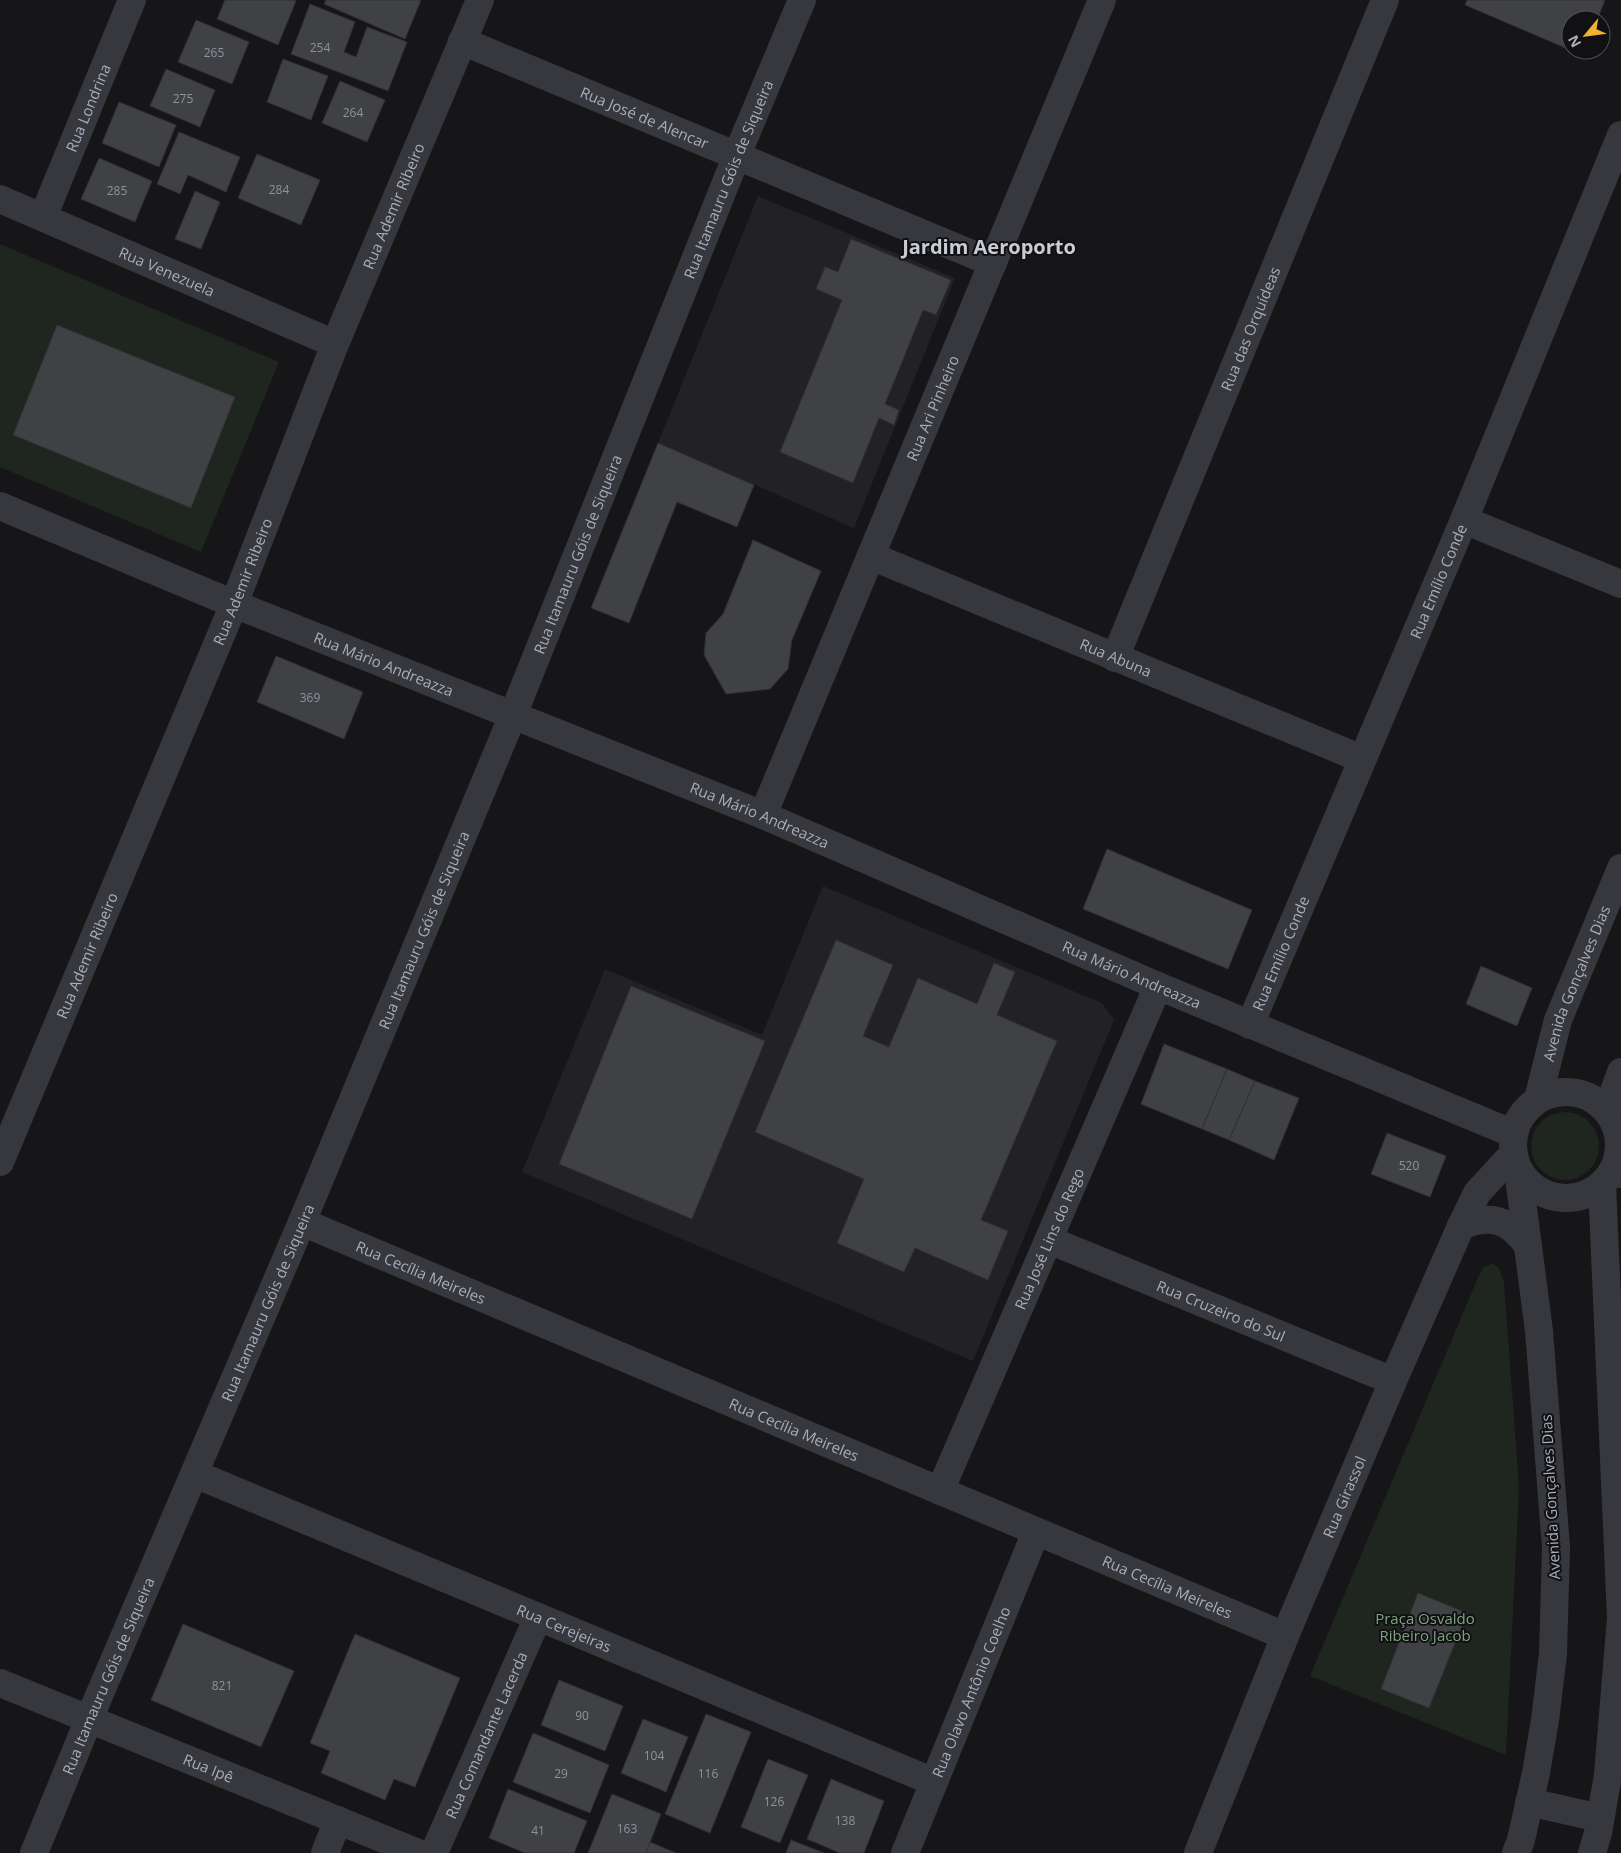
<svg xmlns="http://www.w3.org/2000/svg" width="1621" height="1853" font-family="'Open Sans',sans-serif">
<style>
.built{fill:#222225}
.green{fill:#1e261f}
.building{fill:#404145;stroke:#303034}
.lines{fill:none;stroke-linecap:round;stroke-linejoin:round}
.minor{stroke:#37383d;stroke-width:28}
.tertiary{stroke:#37383d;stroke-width:28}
.labels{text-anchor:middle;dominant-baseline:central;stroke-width:4;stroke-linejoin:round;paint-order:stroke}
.number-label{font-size:12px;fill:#8e929b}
.street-label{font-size:15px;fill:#a8adb8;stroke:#111113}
.park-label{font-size:15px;fill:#7fa381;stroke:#111113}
.district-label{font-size:20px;font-weight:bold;fill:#c9ccd4;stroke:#111113}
</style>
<rect width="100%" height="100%" fill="#161618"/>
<!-- built -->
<g class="built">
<path d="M758 196 955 278 854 528 658 443Z"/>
<path d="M823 886 1102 1003 1114 1020 973 1361 522 1172 605 969 762 1035Z"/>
</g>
<!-- green -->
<g class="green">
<path d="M0 244 279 362 201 552 0 467Z"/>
<circle cx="1565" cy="1146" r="34"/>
<path d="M1492 1263 1499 1268 1504 1282 1519 1487 1506 1755 1310 1676 1477 1280 1483 1268Z"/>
</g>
<!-- building -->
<g class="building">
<path d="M225 0H294L296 1 278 45 217 19Z"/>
<path d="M326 0H421L405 39 324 4Z"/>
<path d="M1467 0H1605L1597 20H1571V50H1584L1582 55 1465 5Z"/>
<path d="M310 4 355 22 344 52 356 57 367 27 407 42 388 91 291 54Z"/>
<path d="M196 20 249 42 232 84 178 62Z"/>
<path d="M283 59 328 76 311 120 267 102Z"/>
<path d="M166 69 215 90 200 127 150 106Z"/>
<path d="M340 81 385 100 367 142 322 123Z"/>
<path d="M119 102 176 125 159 167 102 143Z"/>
<path d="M179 132 240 157 226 192 188 175 180 194 157 184Z"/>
<path d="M257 154 320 180 301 225 238 198Z"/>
<path d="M99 158 152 181 135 222 81 199Z"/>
<path d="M195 191 220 202 201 249 175 239Z"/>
<path d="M851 239 951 280 936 315 923 310 885 404 899 410 894 425 879 418 853 483 780 452 842 300 816 289 825 267 838 272Z"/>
<path d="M57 325 235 397 191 508 13 435Z"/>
<path d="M658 443 754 485 737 527 677 502 629 623 591 608Z"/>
<path d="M753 540 821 571 792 640 788 669 770 689 726 694 704 655 706 633 723 614Z"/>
<path d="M276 656 363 692 344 739 257 702Z"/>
<path d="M1107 849 1252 910 1228 969 1083 909Z"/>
<path d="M836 940 893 965 863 1036 889 1047 918 978 977 1004 994 963 1015 972 997 1015 1057 1041 981 1220 1008 1231 988 1280 915 1248 904 1272 837 1243 864 1179 755 1132Z"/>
<path d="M1481 966 1532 988 1517 1026 1466 1004Z"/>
<path d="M631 986 765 1041 692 1219 559 1164Z"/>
<path d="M1164 1044 1227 1069 1202 1129 1141 1104Z"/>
<path d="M1227 1069 1255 1081 1229 1140 1202 1129Z"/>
<path d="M1255 1081 1299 1098 1274 1160 1229 1140Z"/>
<path d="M1387 1133 1446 1156 1430 1197 1371 1174Z"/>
<path d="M1418 1593 1467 1613 1429 1708 1381 1689Z"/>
<path d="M183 1624 294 1671 261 1747 151 1700Z"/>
<path d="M355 1634 460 1678 415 1787 394 1779 385 1800 321 1773 330 1751 310 1743Z"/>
<path d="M559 1680 623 1706 605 1751 541 1725Z"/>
<path d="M706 1714 751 1732 710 1833 665 1814Z"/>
<path d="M643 1719 688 1737 666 1792 621 1773Z"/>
<path d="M533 1733 609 1765 590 1813 513 1782Z"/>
<path d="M768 1759 808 1775 780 1843 741 1827Z"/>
<path d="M831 1779 884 1801 864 1853H840L807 1839Z"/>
<path d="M508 1789 587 1821 574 1853H525L489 1838Z"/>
<path d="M612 1794 661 1814 646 1853H588Z"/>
<path d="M791 1840 824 1853H786Z"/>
<path d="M650 1842 676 1853H646Z"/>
</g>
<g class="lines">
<!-- minor -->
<g class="minor">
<path id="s1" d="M462 41 993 263"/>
<path id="s2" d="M0 199 335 344"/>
<path id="s3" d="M43 217 132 0"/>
<path id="s4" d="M0 506 234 604 763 815 1158 986 1514 1134"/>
<path d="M1464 520 1621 584"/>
<path id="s5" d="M871 556 1362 759"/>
<path id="s6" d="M1115 658 1385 0"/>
<path id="s7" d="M763 815 1102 0"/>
<path id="s8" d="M1250 1025 1464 520 1621 135"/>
<path id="s9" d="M0 1162 234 604 335 344 480 0"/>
<path d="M1613 1171 1621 1174"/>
<path id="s10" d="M302 1222 1285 1636"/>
<path d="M1461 1226C1491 1213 1510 1220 1528 1246"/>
<path id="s11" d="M1049 1240 1393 1381"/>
<path id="s12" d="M195 1474 934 1782"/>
<path id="s13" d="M940 1491 1158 986"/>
<path id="s14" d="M0 1683 418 1853"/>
<path d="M1529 1802 1600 1818"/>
<path id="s15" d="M34 1853 89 1719 302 1222 513 715 737 155 802 0"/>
<path d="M325 1853 338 1820"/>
<path id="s16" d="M434 1853 538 1617"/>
<path id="s17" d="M905 1853 1036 1532"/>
<path id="s18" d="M1198 1853 1285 1636 1393 1381 1461 1226 1477 1193 1513 1154"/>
</g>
<!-- tertiary -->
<g class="tertiary">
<circle cx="1566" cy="1145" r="53"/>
<path id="s19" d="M1538 1099 1558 1020 1621 868"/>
<path d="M1607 1110 1621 1072"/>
<path d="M1516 1853 1521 1840 1536 1773 1545 1720 1553 1654 1556 1547 1539 1331 1518 1170"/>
<path d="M1592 1853 1598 1833 1608 1775 1621 1618 1602 1185"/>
</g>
</g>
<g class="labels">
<!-- number labels -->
<g class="number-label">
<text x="320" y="47">254</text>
<text x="214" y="52">265</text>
<text x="183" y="98">275</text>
<text x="353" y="112">264</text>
<text x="279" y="189">284</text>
<text x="117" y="190">285</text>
<text x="310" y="697">369</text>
<text x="1409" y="1165">520</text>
<text x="222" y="1685">821</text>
<text x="582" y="1715">90</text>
<text x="654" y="1755">104</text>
<text x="561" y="1773">29</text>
<text x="708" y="1773">116</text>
<text x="774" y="1801">126</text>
<text x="845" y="1820">138</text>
<text x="627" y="1828">163</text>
<text x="538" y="1830">41</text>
</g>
<!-- street labels -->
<g class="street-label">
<text stroke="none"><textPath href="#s3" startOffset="118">Rua Londrina</textPath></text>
<text stroke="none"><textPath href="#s1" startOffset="198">Rua José de Alencar</textPath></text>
<text stroke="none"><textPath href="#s15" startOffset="1812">Rua Itamauru Góis de Siqueira</textPath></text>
<text stroke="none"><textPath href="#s9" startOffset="1034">Rua Ademir Ribeiro</textPath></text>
<text stroke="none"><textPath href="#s2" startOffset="182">Rua Venezuela</textPath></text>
<text stroke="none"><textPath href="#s6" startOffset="356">Rua das Orquídeas</textPath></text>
<text stroke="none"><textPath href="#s7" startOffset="441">Rua Ari Pinheiro</textPath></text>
<text stroke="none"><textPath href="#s15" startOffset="1408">Rua Itamauru Góis de Siqueira</textPath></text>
<text stroke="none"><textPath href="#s8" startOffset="482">Rua Emílio Conde</textPath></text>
<text stroke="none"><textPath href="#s9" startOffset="629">Rua Ademir Ribeiro</textPath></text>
<text stroke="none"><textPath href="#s5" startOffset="265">Rua Abuna</textPath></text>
<text stroke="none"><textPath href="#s4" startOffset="415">Rua Mário Andreazza</textPath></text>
<text stroke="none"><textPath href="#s4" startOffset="820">Rua Mário Andreazza</textPath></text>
<text stroke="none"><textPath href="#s15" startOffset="1002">Rua Itamauru Góis de Siqueira</textPath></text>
<text stroke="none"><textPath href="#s8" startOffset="78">Rua Emílio Conde</textPath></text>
<text stroke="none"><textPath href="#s9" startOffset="224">Rua Ademir Ribeiro</textPath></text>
<text stroke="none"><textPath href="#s4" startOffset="1225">Rua Mário Andreazza</textPath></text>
<text stroke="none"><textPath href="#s19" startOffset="122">Avenida Gonçalves Dias</textPath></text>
<text stroke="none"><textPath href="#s13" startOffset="275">Rua José Lins do Rego</textPath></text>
<text stroke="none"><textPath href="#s10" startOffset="129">Rua Cecília Meireles</textPath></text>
<text stroke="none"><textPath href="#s15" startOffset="598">Rua Itamauru Góis de Siqueira</textPath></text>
<text stroke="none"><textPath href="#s11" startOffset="186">Rua Cruzeiro do Sul</textPath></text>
<text stroke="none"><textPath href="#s10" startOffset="534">Rua Cecília Meireles</textPath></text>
<text stroke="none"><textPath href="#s18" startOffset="385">Rua Girassol</textPath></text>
<text transform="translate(1550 1497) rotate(-93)">Avenida Gonçalves Dias</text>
<text stroke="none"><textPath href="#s10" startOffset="939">Rua Cecília Meireles</textPath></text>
<text stroke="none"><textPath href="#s12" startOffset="400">Rua Cerejeiras</textPath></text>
<text stroke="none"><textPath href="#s15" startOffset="192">Rua Itamauru Góis de Siqueira</textPath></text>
<text stroke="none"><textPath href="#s17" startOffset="174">Rua Olavo Antônio Coelho</textPath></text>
<text stroke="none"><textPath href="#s16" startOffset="129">Rua Comandante Lacerda</textPath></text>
<text stroke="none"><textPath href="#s14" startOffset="225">Rua Ipê</textPath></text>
</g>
<!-- park labels -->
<g class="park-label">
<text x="1425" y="1618">Praça Osvaldo<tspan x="1425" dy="17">Ribeiro Jacob</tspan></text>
</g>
<!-- district labels -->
<g class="district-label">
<text x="989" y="246">Jardim Aeroporto</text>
</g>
</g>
<!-- north arrow -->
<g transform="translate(1586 35) rotate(241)"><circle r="24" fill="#111113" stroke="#4d4f55"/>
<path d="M0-4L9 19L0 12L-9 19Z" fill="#f2b134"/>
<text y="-8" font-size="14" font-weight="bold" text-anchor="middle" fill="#a8adb8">N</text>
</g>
</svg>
